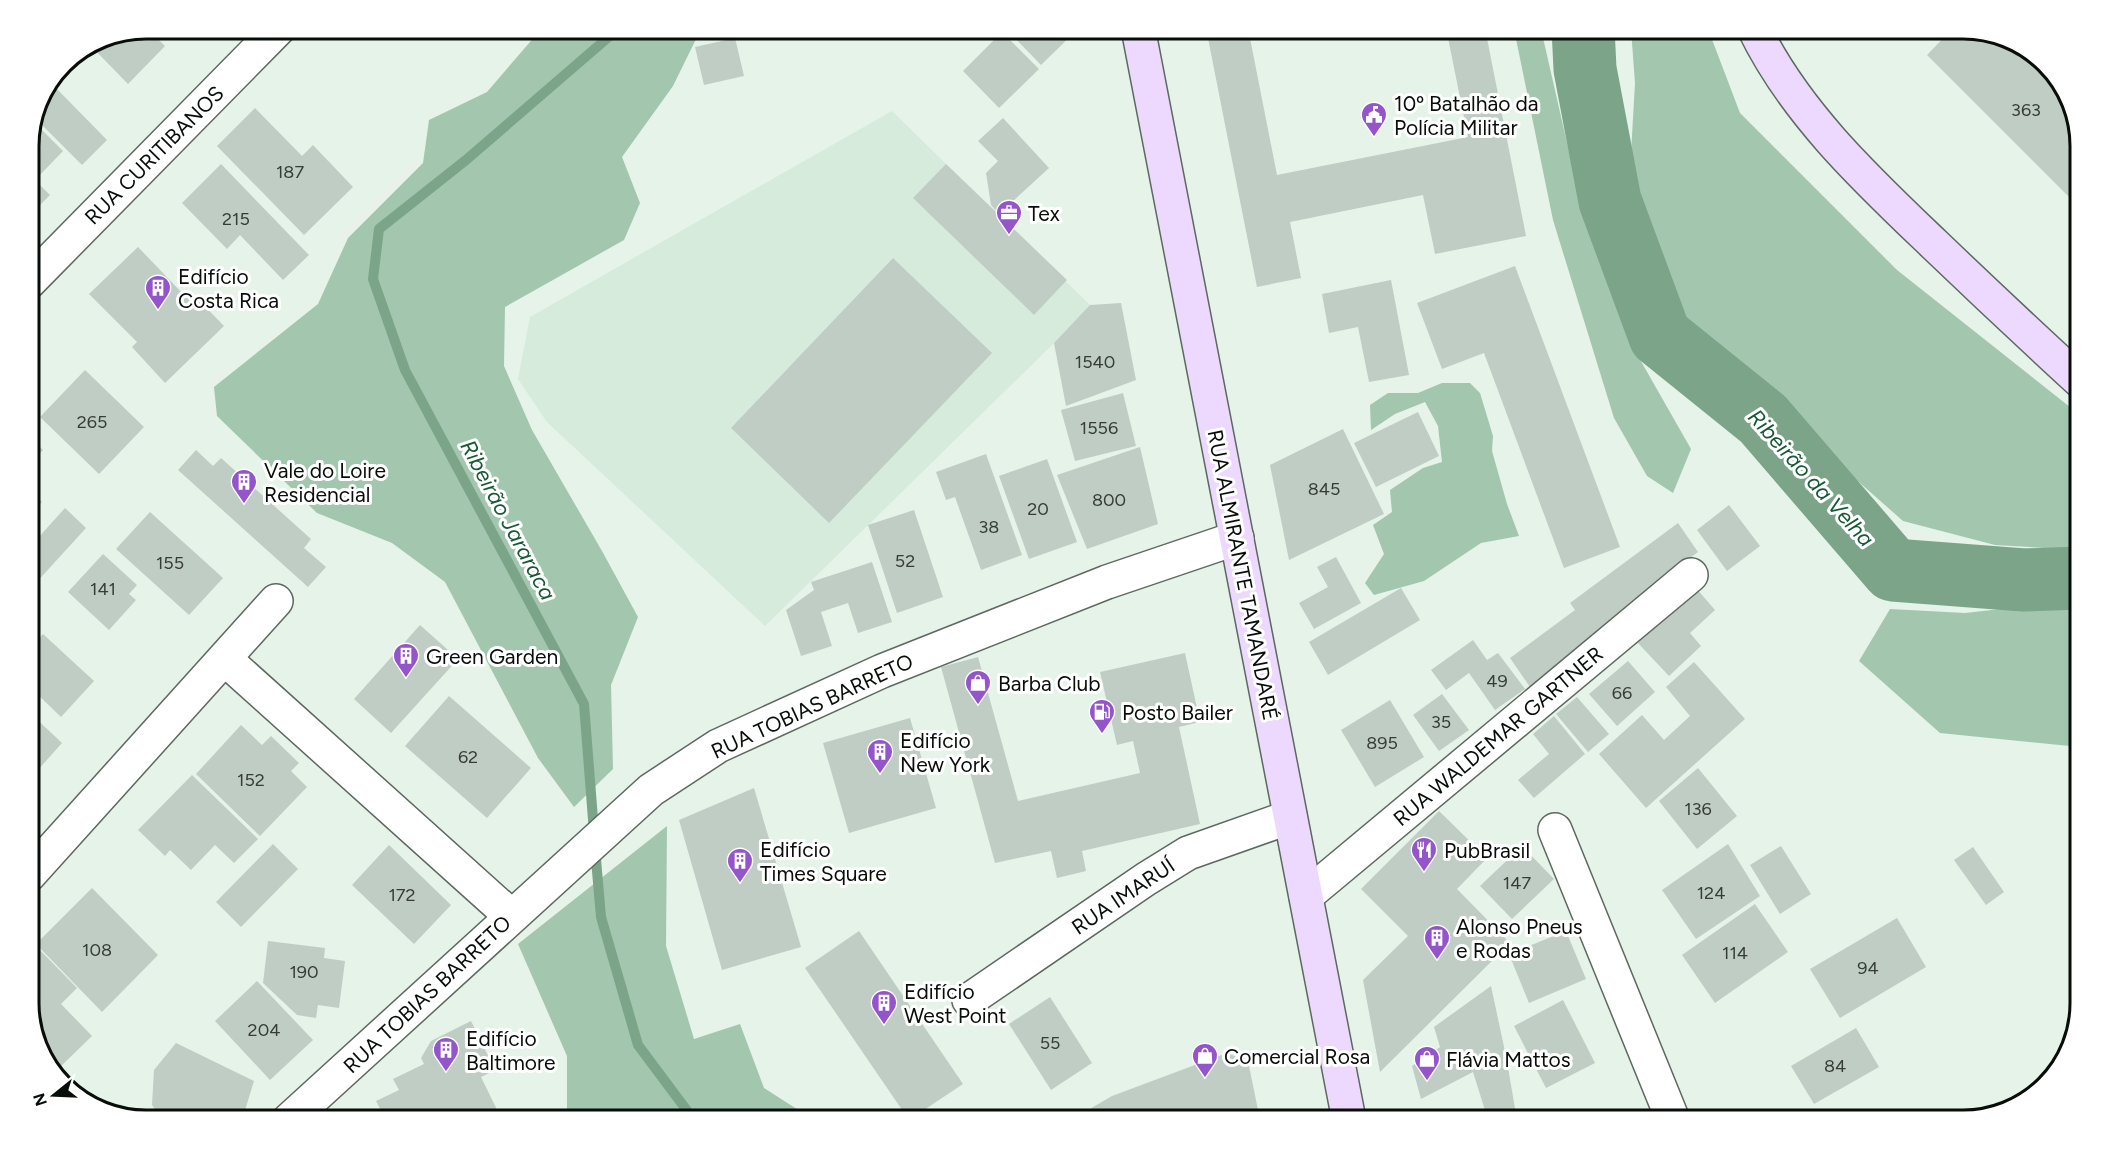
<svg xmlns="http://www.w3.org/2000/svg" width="2109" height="1149" font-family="Figtree,sans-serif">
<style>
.built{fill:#d6ebdc}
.green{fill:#a3c6ae}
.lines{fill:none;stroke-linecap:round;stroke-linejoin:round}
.stream{stroke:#7ca489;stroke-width:10}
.river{stroke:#7ca489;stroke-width:63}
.building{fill:#c0cdc4}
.street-casing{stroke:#5d6860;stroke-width:36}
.secondary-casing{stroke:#5d6860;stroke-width:36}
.street{stroke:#fff;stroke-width:33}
.secondary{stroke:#ecd9fd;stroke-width:33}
.labels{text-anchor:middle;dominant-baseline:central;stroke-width:6;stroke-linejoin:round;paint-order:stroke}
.number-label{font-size:18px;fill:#363d38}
.poi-label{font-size:21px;fill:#080d09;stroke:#fff;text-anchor:start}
.street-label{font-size:21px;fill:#080d09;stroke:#fff}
.water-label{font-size:22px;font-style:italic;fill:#165935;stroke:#fff}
.rim{fill:none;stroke:#080d09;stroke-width:3}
</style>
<rect width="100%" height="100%" fill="#e5f3e9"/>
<!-- built -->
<path class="built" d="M892 111 1090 305 1054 343 765 626 547 422 518 379 530 317Z"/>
<!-- green -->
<g class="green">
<path d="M542 28H699L700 31 673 86 622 157 640 203 624 240 505 307 504 366 532 430 602 551 638 617 611 685 613 769 574 807 538 758 445 582 392 543 317 513 217 416 214 387 318 304 348 238 423 163 429 120 487 92Z"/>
<path d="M1514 29H1541L1578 191 1634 349 1691 449 1673 493 1647 476 1614 418 1553 220Z"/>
<path d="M1631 29H1708L1740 113 1897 270 2080 415V550L1995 545 1903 521 1686 329 1630 171 1635 83Z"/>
<path d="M1442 383H1470L1480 393 1493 436 1492 451 1507 504 1519 536 1481 543 1424 581 1374 595 1365 583 1384 554 1373 525 1392 512 1390 490 1423 468 1442 462 1438 426 1425 402 1395 414 1371 430 1370 405 1388 393H1418Z"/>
<path d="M2080 600V747L1940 733 1859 661 1890 609 1965 613Z"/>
<path d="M667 826 666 946 694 1039 740 1024 764 1088 814 1120H567V1056L518 944Z"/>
</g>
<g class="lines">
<!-- stream -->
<g class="stream">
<path d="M594 832 584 704 405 370 373 279 379 229 466 160 619 28"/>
<path d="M595 848 601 917 638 1045 694 1120"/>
</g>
<!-- river -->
<path class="river" d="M1583 28 1585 69 1610 201 1660 336 1763 419 1893 570 2024 580 2080 578"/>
</g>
<!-- building -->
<g class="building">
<path d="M147 28 165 46 128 84 90 45 101 37Z"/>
<path d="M1009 28H1079L1041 65 1007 30Z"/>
<path d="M1206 28H1248L1277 175 1468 137 1446 28H1485L1526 236 1435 254 1423 195 1290 222 1301 278 1257 287Z"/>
<path d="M1953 28H1963L2021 44 2061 81 2080 139V208L1927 55Z"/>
<path d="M1002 32 1039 69 999 108 963 71Z"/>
<path d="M735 38 744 76 704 85 695 47Z"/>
<path d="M54 86 107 140 82 165 34 117 39 101Z"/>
<path d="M255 108 302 156 313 145 353 187 304 235 217 146Z"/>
<path d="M1003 118 1049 168 999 214 991 205 986 173 998 161 978 141Z"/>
<path d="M33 121 63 151 35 180 50 195 29 216V139Z"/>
<path d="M221 164 309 255 283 280 240 235 227 249 182 203Z"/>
<path d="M946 164 1067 280 1034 315 913 198Z"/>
<path d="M138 247 185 296 190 291 224 326 165 383 132 347 137 342 89 294Z"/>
<path d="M893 258 992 353 829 523 731 428Z"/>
<path d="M1515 266 1620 547 1564 568 1484 353 1442 369 1417 303Z"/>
<path d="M1391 280 1409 375 1369 382 1358 327 1329 333 1322 294Z"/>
<path d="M1121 303 1136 380 1066 406 1054 343 1090 305Z"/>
<path d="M85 370 144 427 99 474 40 417Z"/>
<path d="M1123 393 1136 446 1075 461 1061 410Z"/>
<path d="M1418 412 1439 456 1376 487 1354 443Z"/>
<path d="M1343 429 1384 514 1289 560 1270 465Z"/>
<path d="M29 436 43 450 29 465Z"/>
<path d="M1140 447 1158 524 1087 549 1057 475Z"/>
<path d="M196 450 213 466 221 458 311 539 304 548 326 567 308 587 178 470Z"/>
<path d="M986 454 1022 555 981 570 955 497 946 500 936 472Z"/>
<path d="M1047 459 1077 542 1029 559 999 476Z"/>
<path d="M29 489 42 502 29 515Z"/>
<path d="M1729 505 1760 546 1727 571 1697 530Z"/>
<path d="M65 508 86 528 34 585 29 580V548Z"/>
<path d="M914 510 943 597 897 613 868 525Z"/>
<path d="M150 512 223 578 189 615 116 549Z"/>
<path d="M1678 523 1698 552 1645 591 1647 594 1594 634 1596 637 1532 690 1510 658 1575 610 1570 603Z"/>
<path d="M103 554 137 585 129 594 136 600 109 630 68 592Z"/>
<path d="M1336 557 1361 603 1314 629 1299 603 1328 587 1317 567Z"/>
<path d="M872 562 892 622 858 633 848 603 821 612 832 646 801 656 786 610 814 590 811 582Z"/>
<path d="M1401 588 1420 620 1328 675 1309 642Z"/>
<path d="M1696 588 1715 610 1690 633 1701 646 1669 676 1637 642Z"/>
<path d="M420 625 458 659 391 733 354 699Z"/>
<path d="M43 634 94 681 61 717 29 686V649Z"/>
<path d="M1473 640 1487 660 1498 653 1525 689 1495 710 1469 673 1446 690 1431 670Z"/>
<path d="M1185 653 1200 722 1179 727 1200 824 1082 851 1086 871 1057 878 1051 851 995 863 941 667 978 657 1018 801 1140 773 1133 741 1117 745 1100 672Z"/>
<path d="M1628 661 1655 692 1617 726 1589 694Z"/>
<path d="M1694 662 1745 719 1646 808 1599 754 1642 715 1664 740 1690 716 1666 687Z"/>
<path d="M1442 694 1469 730 1439 751 1413 715Z"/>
<path d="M449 696 531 768 487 818 405 746Z"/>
<path d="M1577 697 1609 734 1588 752 1556 714Z"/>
<path d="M1390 700 1424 757 1375 787 1341 730Z"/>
<path d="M29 712 62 743 29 780Z"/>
<path d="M1554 716 1585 754 1534 798 1518 780 1549 754 1533 734Z"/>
<path d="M910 718 936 808 849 833 823 743Z"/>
<path d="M241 725 262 745 271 736 299 763 291 771 307 787 260 836 196 774Z"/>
<path d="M1698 768 1737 816 1697 849 1659 801Z"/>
<path d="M192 775 258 839 234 863 215 845 191 870 170 850 165 856 138 830Z"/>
<path d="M754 788 801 947 722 970 679 820Z"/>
<path d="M1439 811 1487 858 1457 889 1510 943 1380 1072 1363 980 1408 936 1361 889Z"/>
<path d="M273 844 298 869 241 927 216 902Z"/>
<path d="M1728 844 1760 896 1696 939 1662 890Z"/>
<path d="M389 845 451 905 414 944 352 885Z"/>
<path d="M1522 846 1554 879 1512 919 1480 886Z"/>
<path d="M1781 846 1811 894 1780 914 1750 865Z"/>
<path d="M1973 847 2004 892 1986 905 1954 860Z"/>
<path d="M92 888 158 955 102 1012 36 944Z"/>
<path d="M1755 904 1788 952 1715 1003 1682 955Z"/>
<path d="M1897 918 1926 967 1840 1018 1810 969Z"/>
<path d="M859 931 963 1084 909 1120 805 968Z"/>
<path d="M1566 931 1586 979 1529 1003 1509 954Z"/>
<path d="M268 941 325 948 324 958 345 961 339 1008 318 1005 316 1018 297 1015 263 983Z"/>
<path d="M36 946 77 988 61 1004 92 1036 59 1068 41 1050 29 1010V953Z"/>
<path d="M257 981 313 1040 270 1080 215 1021Z"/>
<path d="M1491 986 1506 1056 1517 1120H1488L1473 1072 1421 1099 1412 1066 1440 1047 1434 1027Z"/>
<path d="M1050 997 1092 1063 1051 1090 1009 1024Z"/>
<path d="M1563 1000 1595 1063 1546 1088 1514 1026Z"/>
<path d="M471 1021 495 1070 481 1077 502 1120H386L376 1101 399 1090 393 1079 424 1064 421 1058 431 1041Z"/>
<path d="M1856 1028 1879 1067 1814 1104 1791 1066Z"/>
<path d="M176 1043 254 1081 242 1120H163L152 1105 154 1070Z"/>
<path d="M1227 1053 1248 1061 1260 1120H1071L1112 1096Z"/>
<path d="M1649 1111 1653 1120H1628Z"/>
</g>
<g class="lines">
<defs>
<g id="street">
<path d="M29 282 279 28"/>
<path d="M225 659 511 916"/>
<path d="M1555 830 1673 1120"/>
<path d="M29 875 276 601"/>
<path d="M1306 896 1691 575"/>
<path d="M969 1000 1146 879 1188 853 1290 817"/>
<path d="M289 1120 651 790 718 746 882 671 1107 582 1237 538"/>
</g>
<g id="secondary">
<path d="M1138 28 1349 1120"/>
<path d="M1754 28C1795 113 1867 180 1934 244 1982 290 2031 336 2080 381"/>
</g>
</defs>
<!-- street casing -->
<use href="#street" class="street-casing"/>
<!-- secondary casing -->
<use href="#secondary" class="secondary-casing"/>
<!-- street -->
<use href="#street" class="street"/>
<!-- secondary -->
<use href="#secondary" class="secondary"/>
</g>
<!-- icons -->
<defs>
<symbol id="civic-pin" viewBox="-11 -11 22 30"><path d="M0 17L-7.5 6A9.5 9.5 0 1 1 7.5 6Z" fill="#9454ca" stroke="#fff"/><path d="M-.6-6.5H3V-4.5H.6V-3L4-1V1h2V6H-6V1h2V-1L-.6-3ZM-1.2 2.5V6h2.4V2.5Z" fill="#fff"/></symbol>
<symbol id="office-pin" viewBox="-11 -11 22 30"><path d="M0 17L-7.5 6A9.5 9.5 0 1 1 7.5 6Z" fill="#9454ca" stroke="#fff"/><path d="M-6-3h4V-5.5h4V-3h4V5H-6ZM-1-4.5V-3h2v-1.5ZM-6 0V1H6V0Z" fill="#fff"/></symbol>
<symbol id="building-pin" viewBox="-11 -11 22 30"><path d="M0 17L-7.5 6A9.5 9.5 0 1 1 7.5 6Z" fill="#9454ca" stroke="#fff"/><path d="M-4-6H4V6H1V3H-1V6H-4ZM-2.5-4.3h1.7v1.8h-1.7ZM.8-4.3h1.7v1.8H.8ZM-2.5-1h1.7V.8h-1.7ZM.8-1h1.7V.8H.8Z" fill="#fff"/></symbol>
<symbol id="shop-pin" viewBox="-11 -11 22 30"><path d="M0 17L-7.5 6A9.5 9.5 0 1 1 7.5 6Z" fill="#9454ca" stroke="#fff"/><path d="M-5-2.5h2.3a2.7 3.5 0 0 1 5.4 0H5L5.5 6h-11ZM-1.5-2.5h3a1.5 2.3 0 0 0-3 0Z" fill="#fff"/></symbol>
<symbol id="fuel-pin" viewBox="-11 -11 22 30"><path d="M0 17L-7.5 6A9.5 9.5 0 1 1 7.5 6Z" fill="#9454ca" stroke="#fff"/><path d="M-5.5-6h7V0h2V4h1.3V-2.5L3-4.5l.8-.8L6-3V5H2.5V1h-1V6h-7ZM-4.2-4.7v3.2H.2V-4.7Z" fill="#fff"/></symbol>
<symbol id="restaurant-pin" viewBox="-11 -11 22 30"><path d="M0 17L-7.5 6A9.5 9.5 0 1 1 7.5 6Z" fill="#9454ca" stroke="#fff"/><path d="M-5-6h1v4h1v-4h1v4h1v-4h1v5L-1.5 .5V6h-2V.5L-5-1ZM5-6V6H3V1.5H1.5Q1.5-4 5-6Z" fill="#fff"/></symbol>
</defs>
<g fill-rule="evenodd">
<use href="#civic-pin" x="1359" y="100" width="30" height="40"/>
<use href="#office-pin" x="994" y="198" width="30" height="40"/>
<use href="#building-pin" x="143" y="273" width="30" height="40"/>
<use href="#building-pin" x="229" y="467" width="30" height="40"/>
<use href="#building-pin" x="391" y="641" width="30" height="40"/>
<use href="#shop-pin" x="963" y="668" width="30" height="40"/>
<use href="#fuel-pin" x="1087" y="697" width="30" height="40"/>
<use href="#building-pin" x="865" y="737" width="30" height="40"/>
<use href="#restaurant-pin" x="1409" y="835" width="30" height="40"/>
<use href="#building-pin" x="725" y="846" width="30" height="40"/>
<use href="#building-pin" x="1422" y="923" width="30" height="40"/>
<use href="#building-pin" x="869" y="988" width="30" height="40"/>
<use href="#building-pin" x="431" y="1035" width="30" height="40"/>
<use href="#shop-pin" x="1190" y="1041" width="30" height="40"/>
<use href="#shop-pin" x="1412" y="1044" width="30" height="40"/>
</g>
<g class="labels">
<!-- number labels -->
<g class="number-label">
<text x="2026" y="110">363</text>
<text x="290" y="172">187</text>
<text x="236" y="219">215</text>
<text x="1095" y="362">1540</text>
<text x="92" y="422">265</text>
<text x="1099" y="428">1556</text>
<text x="1324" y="489">845</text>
<text x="1109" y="500">800</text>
<text x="1038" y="509">20</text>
<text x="989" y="527">38</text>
<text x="905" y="561">52</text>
<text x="170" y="563">155</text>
<text x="103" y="589">141</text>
<text x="1497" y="681">49</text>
<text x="1622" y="693">66</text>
<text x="1441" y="722">35</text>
<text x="1382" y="743">895</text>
<text x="468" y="757">62</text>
<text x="251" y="780">152</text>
<text x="1698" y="809">136</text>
<text x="1517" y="883">147</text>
<text x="1711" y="893">124</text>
<text x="402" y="895">172</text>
<text x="97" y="950">108</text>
<text x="1735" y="953">114</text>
<text x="1868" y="968">94</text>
<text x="304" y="972">190</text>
<text x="264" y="1030">204</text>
<text x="1050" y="1043">55</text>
<text x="1835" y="1066">84</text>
</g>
<!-- poi labels -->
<g class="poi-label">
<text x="1394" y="103">10º Batalhão da<tspan x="1394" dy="24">Polícia Militar</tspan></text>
<text x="1028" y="213">Tex</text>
<text x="178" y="276">Edifício<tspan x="178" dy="24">Costa Rica</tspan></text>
<text x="264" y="470">Vale do Loire<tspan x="264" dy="24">Residencial</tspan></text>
<text x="426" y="656">Green Garden</text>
<text x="998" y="683">Barba Club</text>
<text x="1122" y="712">Posto Bailer</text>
<text x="900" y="740">Edifício<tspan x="900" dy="24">New York</tspan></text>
<text x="760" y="849">Edifício<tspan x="760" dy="24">Times Square</tspan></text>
<text x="1444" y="850">PubBrasil</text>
<text x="1456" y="926">Alonso Pneus<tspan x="1456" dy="24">e Rodas</tspan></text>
<text x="904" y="991">Edifício<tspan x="904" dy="24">West Point</tspan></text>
<text x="466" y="1038">Edifício<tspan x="466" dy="24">Baltimore</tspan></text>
<text x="1224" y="1056">Comercial Rosa</text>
<text x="1446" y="1059">Flávia Mattos</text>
</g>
<!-- street labels -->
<g class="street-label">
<text transform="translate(154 155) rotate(-45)">RUA CURITIBANOS</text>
<text transform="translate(1243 575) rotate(79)">RUA ALMIRANTE TAMANDARÉ</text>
<text transform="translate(812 706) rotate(-25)">RUA TOBIAS BARRETO</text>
<text transform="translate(1498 736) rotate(-40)">RUA WALDEMAR GARTNER</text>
<text transform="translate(1123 896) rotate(-34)">RUA IMARUÍ</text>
<text transform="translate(427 994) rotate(-43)">RUA TOBIAS BARRETO</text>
</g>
<!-- water labels -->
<g class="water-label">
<text transform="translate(1811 478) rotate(48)">Ribeirão da Velha</text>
<text transform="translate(508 520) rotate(62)">Ribeirão Jararaca</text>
</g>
</g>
<!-- crop -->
<path d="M0 0H2109V1149H0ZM146 39H1963A107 107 0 0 1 2070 146V1003A107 107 0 0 1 1963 1110H146A107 107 0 0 1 39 1003V146A107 107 0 0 1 146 39Z" fill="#fff" fill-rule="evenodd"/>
<path class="rim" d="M146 39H1963A107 107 0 0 1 2070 146V1003A107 107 0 0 1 1963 1110H146A107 107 0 0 1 39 1003V146A107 107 0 0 1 146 39Z"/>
<!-- north arrow -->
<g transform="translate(54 1095) rotate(252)" stroke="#ffffff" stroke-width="4.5" paint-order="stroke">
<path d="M0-4.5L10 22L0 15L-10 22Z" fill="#080d09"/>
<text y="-9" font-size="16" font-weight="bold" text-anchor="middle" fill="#080d09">N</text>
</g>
</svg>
